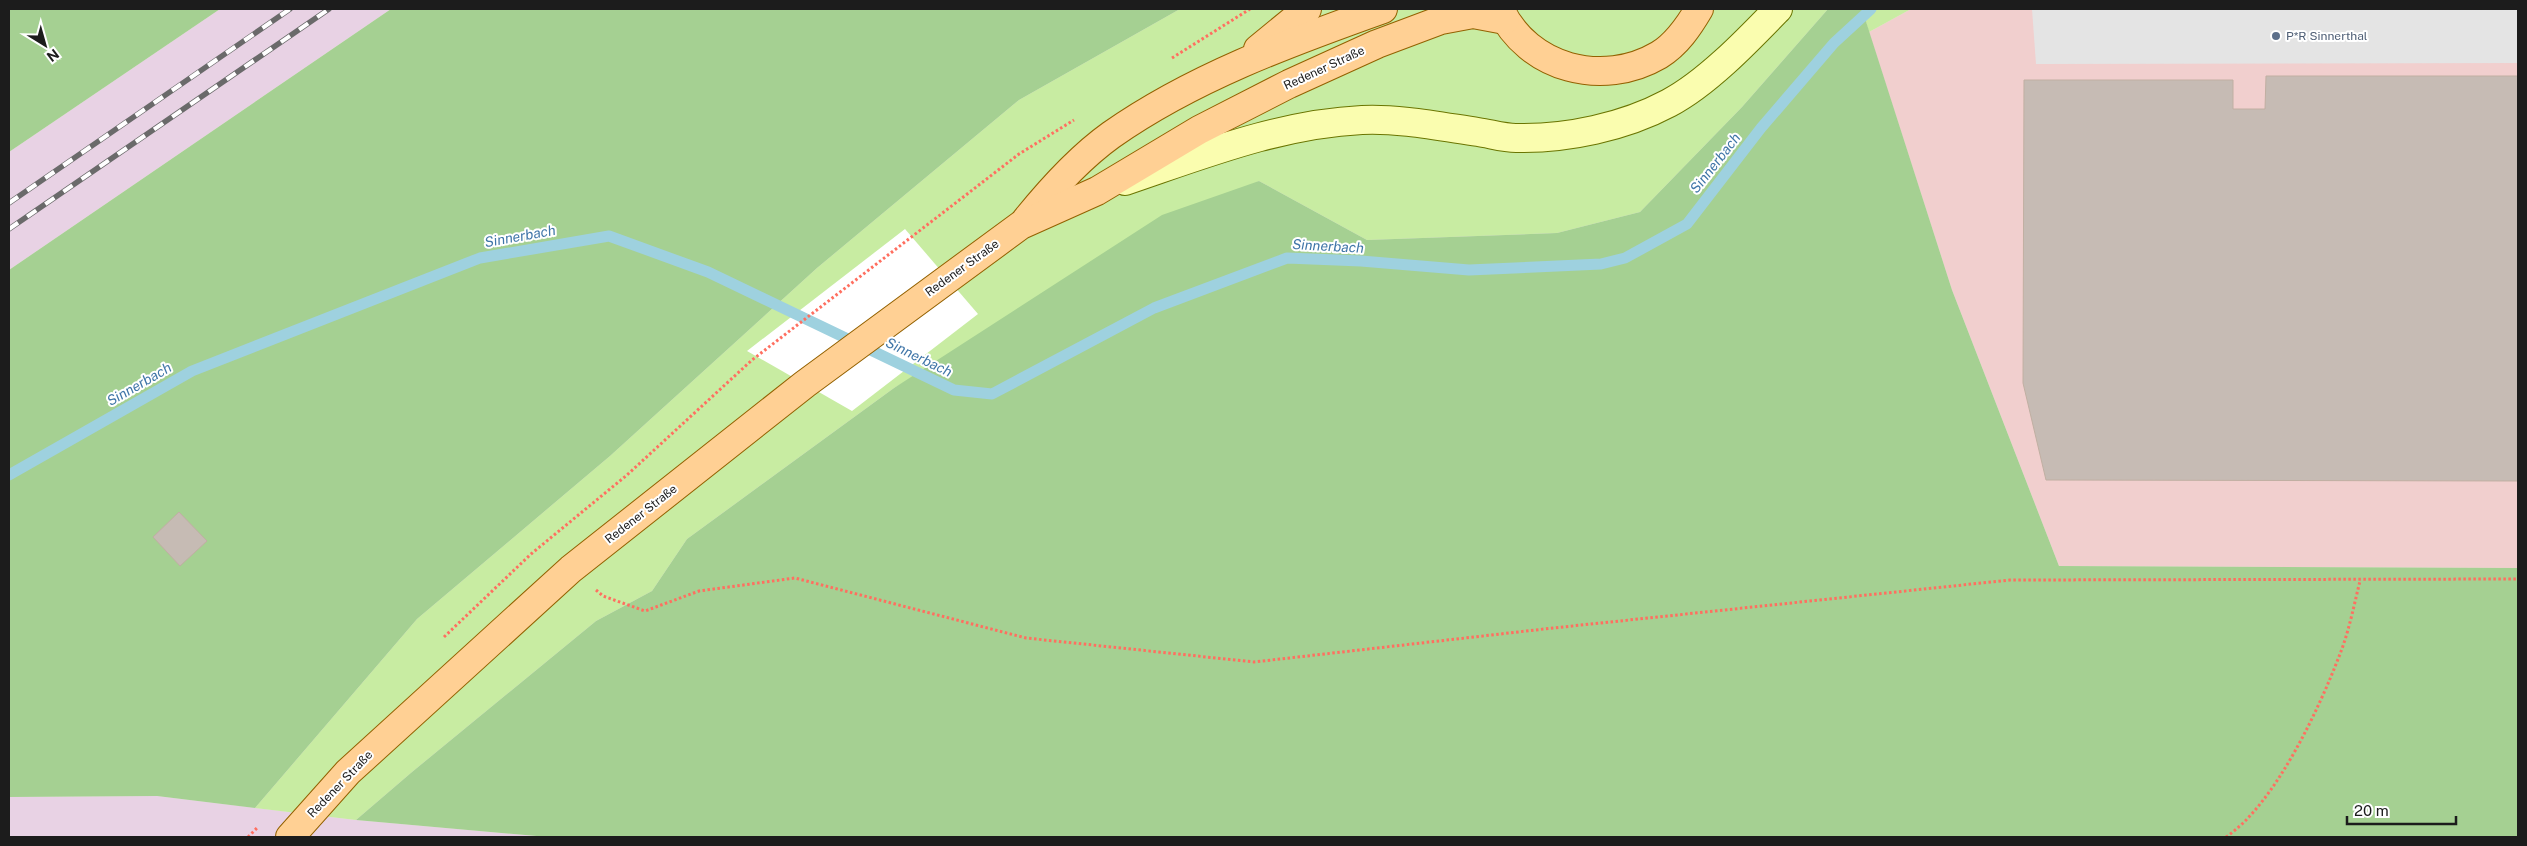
<svg xmlns="http://www.w3.org/2000/svg" width="2527" height="846" font-family="'Public Sans',sans-serif">
<style>
.commercial{fill:#f1cfce}
.industrial{fill:#e8d2e4}
.grass{fill:#c8eca2}
.forest{fill:#a5d092}
.parking{fill:#e4e4e4}
.pier{fill:#fff}
.lines{fill:none;stroke-linecap:round;stroke-linejoin:round}
.stream{stroke:#9ed1df;stroke-width:11}
.building{fill:#c6bbb4;stroke:#c0afa2}
.secondary-casing{stroke:#6a7500;stroke-width:30}
.primary-casing{stroke:#936100;stroke-width:30}
.path{stroke:#ff6f60;stroke-width:3;stroke-dasharray:2.5 2.5;stroke-linecap:butt}
.secondary{stroke:#fafdaf;stroke-width:28}
.primary{stroke:#ffd094;stroke-width:28}
.rail-casing{stroke:#6a6a6a;stroke-width:5.5}
.rail{stroke:#fff;stroke-width:4;stroke-dasharray:11;stroke-linecap:butt}
.service-dot{fill:#5c6f8a;stroke:#fff;stroke-width:2}
.labels{text-anchor:middle;dominant-baseline:central;stroke-width:4;stroke-linejoin:round;paint-order:stroke}
.service-label{font-size:12px;fill:#4e5e75;stroke:#fff;text-anchor:start}
.street-label{font-size:12px;fill:#1c1c1c;stroke:#fff}
.water-label{font-size:14px;font-style:italic;fill:#4076a8;stroke:#fff}
</style>
<rect width="100%" height="100%" fill="#eee9e0"/>
<!-- commercial -->
<path class="commercial" d="M1911 9H2518V568L2059 566 1952 290 1869 32Z"/>
<!-- industrial -->
<g class="industrial">
<path d="M220 9H391L9 270V152Z"/>
<path d="M157 796 356 820 548 837H9V797Z"/>
</g>
<!-- grass -->
<g class="grass">
<path d="M1180 9H1828L1742 107 1640 212 1557 233 1367 240 1259 181 894 388 687 539 652 591 596 621 412 772 356 820 255 808 417 619 610 456 817 268 1019 100Z"/>
<path d="M1862 9H1911L1869 32Z"/>
</g>
<!-- forest -->
<g class="forest">
<path d="M9 9H220L9 152Z"/>
<path d="M391 9H1180L1019 100 817 268 610 456 417 619 255 808 157 796 9 797V270Z"/>
<path d="M1828 9H1862L1952 290 2059 566 2518 568V837H548L356 820 412 772 596 621 652 591 687 539 894 388 1162 215 1259 181 1367 240 1557 233 1640 212 1742 107Z"/>
</g>
<!-- parking -->
<path class="parking" d="M2032 9H2518V63L2036 64Z"/>
<!-- pier -->
<path class="pier" d="M905 229 978 314 852 411 747 351Z"/>
<g class="lines">
<!-- stream -->
<path class="stream" d="M9 475 192 371 480 258 609 236 708 272 954 390 992 394 1154 308 1287 258 1361 261 1469 270 1601 264 1625 258 1687 224 1761 128 1834 43 1871 9"/>
</g>
<!-- building -->
<g class="building">
<path d="M2266 76H2518V481L2046 480 2023 383 2024 80H2233V109H2265Z"/>
<path d="M179 512 207 541 180 566 153 537Z"/>
</g>
<g class="lines">
<defs>
<path id="secondary" d="M1125 181C1202 155 1279 124 1362 120 1397 118 1443 127 1478 132 1491 134 1504 138 1516 138 1567 139 1624 127 1669 103 1707 83 1748 40 1778 9"/>
<g id="primary">
<path d="M1500 9C1528 69 1603 88 1659 55 1677 44 1689 26 1699 9"/>
<path d="M1258 49 1307 9"/>
<path d="M1026 220C1051 189 1079 158 1111 135 1192 78 1290 42 1383 9"/>
<path d="M290 837 348 772 571 569 805 384 1021 225 1097 191 1199 130 1289 84 1377 44 1441 20 1473 14 1505 20"/>
</g>
</defs>
<!-- secondary casing -->
<use href="#secondary" class="secondary-casing"/>
<!-- primary casing -->
<use href="#primary" class="primary-casing"/>
<!-- path -->
<g class="path">
<path d="M1172 58 1250 9"/>
<path d="M596 590 603 596 645 611 699 591 795 578 1026 638 1254 662 1553 628 2010 580 2518 579"/>
<path d="M444 637 531 554 627 475 752 360 1019 154 1074 120"/>
<path d="M248 837 258 827"/>
<path d="M2226 837C2275 804 2319 709 2340 654 2349 631 2354 605 2360 581"/>
</g>
<!-- secondary -->
<use href="#secondary" class="secondary"/>
<!-- primary -->
<use href="#primary" class="primary"/>
<defs>
<g id="rail">
<path d="M9 203 290 9"/>
<path d="M9 229 329 9"/>
</g>
</defs>
<!-- rail casing -->
<use href="#rail" class="rail-casing"/>
<!-- rail -->
<use href="#rail" class="rail"/>
</g>
<!-- markers -->
<circle class="service-dot" cx="2276" cy="36" r="5"/>
<g class="labels">
<!-- service labels -->
<g class="service-label">
<text x="2286" y="36">P*R Sinnerthal</text>
</g>
<!-- street labels -->
<g class="street-label">
<text transform="translate(1324 68) rotate(-25)">Redener Straße</text>
<text transform="translate(962 268) rotate(-36)">Redener Straße</text>
<text transform="translate(641 514) rotate(-38)">Redener Straße</text>
<text transform="translate(340 784) rotate(-46)">Redener Straße</text>
</g>
<!-- water labels -->
<g class="water-label">
<text transform="translate(1715 163) rotate(-52)">Sinnerbach</text>
<text transform="translate(520 236) rotate(-10)">Sinnerbach</text>
<text transform="translate(1328 246) rotate(3)">Sinnerbach</text>
<text transform="translate(919 357) rotate(26)">Sinnerbach</text>
<text transform="translate(139 384) rotate(-30)">Sinnerbach</text>
</g>
</g>
<!-- border -->
<rect width="2527" height="846" fill="none" stroke="#1c1c1c" stroke-width="20"/>
<!-- north arrow -->
<g transform="translate(45 45) rotate(143)" stroke="#ffffff" stroke-width="4" paint-order="stroke">
<path d="M0-4L9 19L0 12L-9 19Z" fill="#1c1c1c"/>
<text y="-8" font-size="14" font-weight="bold" text-anchor="middle" fill="#1c1c1c">N</text>
</g>
<!-- scale -->
<path d="M2347 816v8h109v-8" fill="none" stroke="#1c1c1c" stroke-width="2.5"/>
<text x="2354" y="816" font-size="15" fill="#1c1c1c" stroke="#ffffff" stroke-width="4" paint-order="stroke">20 m</text>
</svg>
